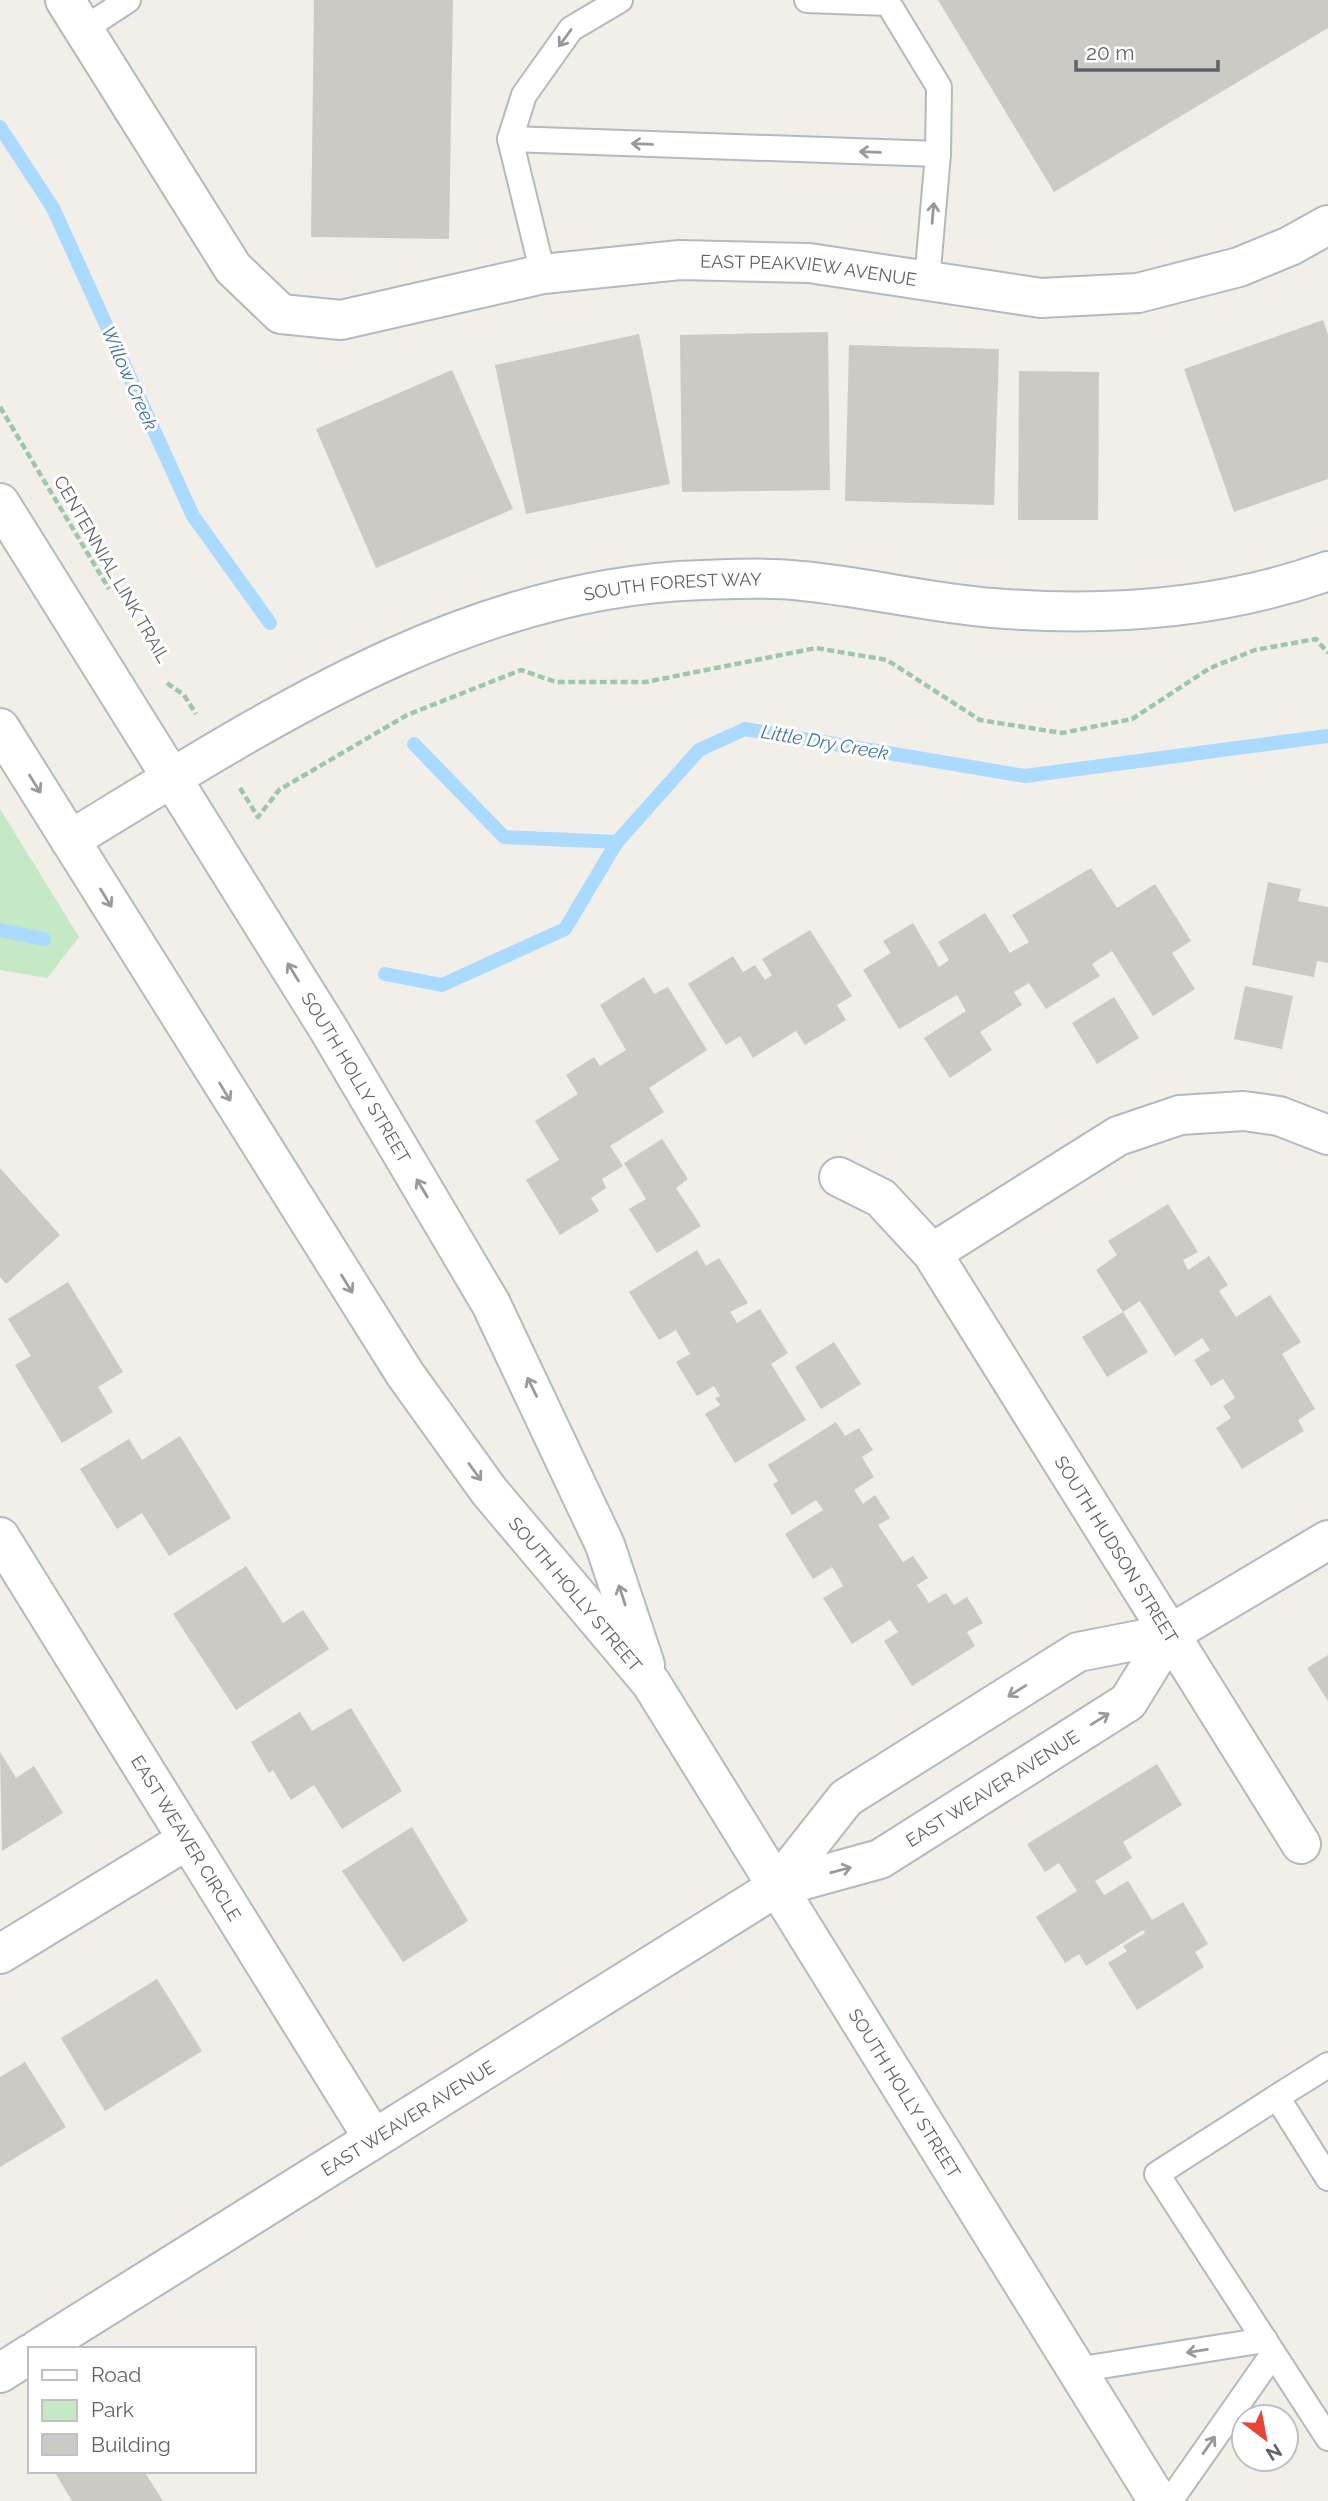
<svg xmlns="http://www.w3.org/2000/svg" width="1328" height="2501" font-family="Raleway,sans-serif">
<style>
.green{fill:#c5e8c5}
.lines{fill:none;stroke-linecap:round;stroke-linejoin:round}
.stream{stroke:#aadaff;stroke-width:14}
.building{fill:#cccac5}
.lane-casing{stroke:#b5b8bc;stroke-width:28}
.street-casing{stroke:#b5b8bc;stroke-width:42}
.secondary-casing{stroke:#b6babf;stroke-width:42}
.path{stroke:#9cc7a9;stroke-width:4.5;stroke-dasharray:7 3.5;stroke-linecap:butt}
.lane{stroke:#fff;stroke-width:24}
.street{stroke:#fff;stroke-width:38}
.secondary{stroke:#fff;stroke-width:38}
.oneway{stroke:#979a9d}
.labels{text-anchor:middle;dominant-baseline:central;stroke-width:6;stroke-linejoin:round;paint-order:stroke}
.street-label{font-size:18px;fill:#5f6368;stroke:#fff}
.water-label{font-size:19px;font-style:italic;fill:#4174aa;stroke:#fff}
</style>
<rect width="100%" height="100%" fill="#f1efe8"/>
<!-- green -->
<path class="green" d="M0 809 79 937 47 978 0 970Z"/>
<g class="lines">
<!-- stream -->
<g class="stream">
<path d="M0 127 53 208 193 516 270 623"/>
<path d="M414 744 504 837 617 842"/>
<path d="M0 930 44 939"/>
<path d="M385 974 442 985 565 929 617 842 699 750 745 729 1025 776 1328 736"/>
</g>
</g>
<!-- building -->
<g class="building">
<path d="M314 0H453L449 239 311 237Z"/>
<path d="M938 0H1328V28L1054 192Z"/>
<path d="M1323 320 1328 335V479L1234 512 1184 369Z"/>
<path d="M828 332 830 490 682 492 680 335Z"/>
<path d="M639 334 670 484 526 514 495 365Z"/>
<path d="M849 345 999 349 994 505 845 501Z"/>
<path d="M452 370 513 509 376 568 316 429Z"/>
<path d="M1019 371 1099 372 1098 520H1018Z"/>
<path d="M1091 868 1117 908 1155 884 1191 941 1172 953 1195 989 1153 1016 1112 951 1092 964 1100 976 1046 1009 1029 983 1014 992 1022 1005 980 1032 992 1050 950 1078 924 1038 966 1011 957 995 899 1029 863 970 891 953 883 941 913 923 939 967 949 960 938 942 985 913 1010 953 1029 942 1012 915Z"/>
<path d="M1268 882 1301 889 1298 901 1328 907V963L1317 961 1314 977 1252 965Z"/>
<path d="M810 930 852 996 837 1005 846 1020 805 1045 796 1031 753 1058 740 1036 726 1045 688 984 733 956 743 972 755 965 765 980 772 975 762 959Z"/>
<path d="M644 977 654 994 668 987 707 1050 649 1088 664 1112 610 1146 623 1166 602 1179 606 1188 591 1198 599 1211 560 1235 526 1180 559 1160 535 1121 578 1094 566 1075 594 1057 600 1066 626 1050 600 1005Z"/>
<path d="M1245 986 1293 996 1282 1049 1234 1039Z"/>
<path d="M1114 997 1139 1038 1097 1064 1072 1023Z"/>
<path d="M662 1139 688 1179 676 1188 701 1226 657 1253 629 1209 646 1199 624 1163Z"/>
<path d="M0 1168 60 1235 6 1284 0 1277Z"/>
<path d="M1168 1204 1198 1252 1183 1260 1188 1270 1209 1256 1228 1285 1219 1291 1236 1317 1270 1295 1301 1342 1282 1354 1315 1409 1298 1420 1304 1431 1242 1469 1216 1428 1231 1418 1223 1406 1235 1398 1223 1379 1211 1386 1194 1360 1210 1350 1202 1338 1175 1356 1140 1301 1123 1312 1096 1270 1117 1255 1108 1241Z"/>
<path d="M697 1250 706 1266 719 1258 748 1303 730 1312 737 1323 760 1309 788 1353 771 1364 806 1420 735 1463 705 1414 720 1405 715 1398 720 1396 714 1386 697 1396 676 1362 690 1354 676 1330 659 1340 629 1292Z"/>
<path d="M68 1282 123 1372 98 1387 113 1412 62 1443 15 1365 31 1356 8 1319Z"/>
<path d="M1123 1312 1148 1352 1107 1377 1082 1337Z"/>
<path d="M834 1342 861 1384 821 1409 795 1367Z"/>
<path d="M836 1422 845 1436 859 1428 873 1450 862 1457 874 1477 854 1490 863 1504 875 1495 890 1518 878 1525 903 1562 913 1556 928 1578 917 1585 929 1603 946 1593 954 1605 967 1597 983 1623 967 1632 975 1646 912 1686 884 1641 898 1632 890 1620 852 1644 823 1598 843 1586 837 1575 832 1567 813 1579 785 1534 823 1510 816 1500 792 1515 773 1484 778 1481 768 1465Z"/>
<path d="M180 1436 231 1518 169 1556 142 1513 117 1529 80 1469 129 1439 142 1460Z"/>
<path d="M246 1566 283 1623 303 1610 329 1649 236 1710 173 1614Z"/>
<path d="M1328 1655V1701L1307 1668Z"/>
<path d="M351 1708 402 1791 342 1829 314 1785 291 1800 273 1770 269 1773 251 1742 300 1712 312 1731Z"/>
<path d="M0 1752 16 1778 34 1766 63 1813 2 1851Z"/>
<path d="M1157 1764 1182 1805 1123 1842 1132 1858 1095 1881 1104 1895 1128 1881 1152 1920 1183 1902 1208 1944 1195 1952 1204 1967 1137 2010 1108 1963 1127 1951 1123 1946 1145 1933 1143 1930 1086 1966 1079 1954 1065 1963 1036 1917 1077 1891 1059 1863 1045 1872 1027 1844Z"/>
<path d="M412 1827 468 1921 403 1962 342 1871Z"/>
<path d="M157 1979 202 2051 105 2111 61 2038Z"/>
<path d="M25 2062 66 2127 0 2167V2077Z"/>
<path d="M54 2471H144L163 2501H72Z"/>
</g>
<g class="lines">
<defs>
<g id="lane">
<path d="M807 0 888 3 939 87 938 154 927 281"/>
<path d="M84 29 128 0"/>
<path d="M510 139 938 154"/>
<path d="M543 274 510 139 524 95 571 29 620 0"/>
<path d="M1328 2065 1277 2097 1328 2178"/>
<path d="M1277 2097 1157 2174 1328 2438"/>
<path d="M1076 2370 1265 2340"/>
<path d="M1170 2501 1273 2354"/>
</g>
<g id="street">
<path id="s1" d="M65 0 233 268 281 314 341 320 543 274 680 260 809 263 1041 298 1138 293 1239 267 1290 246 1328 225"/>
<path id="s2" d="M70 840C266 721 466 587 702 580 735 579 770 577 802 581 866 587 929 603 993 608 1105 617 1222 609 1328 571"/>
<path id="s3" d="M839 1177 881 1198 932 1253 1301 1844"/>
<path d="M932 1253 1118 1136 1180 1115 1244 1111 1279 1116 1328 1135"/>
<path id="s4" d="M0 1537 373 2138"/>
<path d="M775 1888 846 1798 1078 1652 1170 1634 1328 1540"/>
<path d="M0 1954 187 1840"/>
<path id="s5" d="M38 2349 775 1888 880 1859 1128 1702 1170 1634"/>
<path d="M0 2373 30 2354"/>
</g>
<g id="secondary">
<path id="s6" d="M0 503 329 1030 491 1304 605 1545 645 1665"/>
<path id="s7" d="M0 728 405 1374 489 1491 651 1683 1158 2501"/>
</g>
</defs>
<!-- lane casing -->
<use href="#lane" class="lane-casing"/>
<!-- street casing -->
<use href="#street" class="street-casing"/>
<!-- secondary casing -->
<use href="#secondary" class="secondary-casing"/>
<!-- path -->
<g class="path">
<path d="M0 407 109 589"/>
<path d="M167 683 184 695 196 714"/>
<path d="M240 788 258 817 279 790 407 715 521 670 556 682H646L816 648 887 660 980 720 1062 733 1132 719 1210 668 1255 650 1316 639 1328 653"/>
</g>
<!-- lane -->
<use href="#lane" class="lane"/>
<!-- street -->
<use href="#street" class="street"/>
<!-- secondary -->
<use href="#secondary" class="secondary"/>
</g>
<!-- one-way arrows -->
<defs><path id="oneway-shaft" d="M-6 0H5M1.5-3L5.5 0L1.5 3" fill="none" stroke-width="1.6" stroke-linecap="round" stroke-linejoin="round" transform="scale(1.75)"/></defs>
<g class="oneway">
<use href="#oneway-shaft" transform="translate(565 38) rotate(126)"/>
<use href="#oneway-shaft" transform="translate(642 144) rotate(-178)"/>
<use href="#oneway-shaft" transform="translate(870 152) rotate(-178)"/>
<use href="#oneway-shaft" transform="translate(933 213) rotate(-85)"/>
<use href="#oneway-shaft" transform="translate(35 784) rotate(58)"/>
<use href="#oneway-shaft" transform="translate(106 898) rotate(58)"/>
<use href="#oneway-shaft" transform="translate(293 972) rotate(-122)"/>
<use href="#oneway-shaft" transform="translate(225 1092) rotate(58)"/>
<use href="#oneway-shaft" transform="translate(422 1188) rotate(-121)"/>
<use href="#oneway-shaft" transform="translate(347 1284) rotate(58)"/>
<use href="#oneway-shaft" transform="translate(532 1387) rotate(-116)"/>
<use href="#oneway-shaft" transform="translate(475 1472) rotate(54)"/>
<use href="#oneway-shaft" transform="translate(622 1595) rotate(-108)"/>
<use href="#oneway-shaft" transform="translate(1017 1691) rotate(148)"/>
<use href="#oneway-shaft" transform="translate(1100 1719) rotate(-32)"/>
<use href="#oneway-shaft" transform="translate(841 1870) rotate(-15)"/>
<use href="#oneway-shaft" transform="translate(1197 2351) rotate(171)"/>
<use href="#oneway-shaft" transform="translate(1209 2445) rotate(-55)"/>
</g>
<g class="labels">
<!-- street labels -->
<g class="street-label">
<text stroke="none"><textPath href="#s1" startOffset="917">EAST PEAKVIEW AVENUE</textPath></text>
<text transform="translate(112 569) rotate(60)">CENTENNIAL LINK TRAIL</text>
<text stroke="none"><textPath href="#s2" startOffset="662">SOUTH FOREST WAY</textPath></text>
<text stroke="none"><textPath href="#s6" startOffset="676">SOUTH HOLLY STREET</textPath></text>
<text stroke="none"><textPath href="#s3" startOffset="471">SOUTH HUDSON STREET</textPath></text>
<text stroke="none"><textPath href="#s7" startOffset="1041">SOUTH HOLLY STREET</textPath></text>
<text stroke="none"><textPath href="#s5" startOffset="1111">EAST WEAVER AVENUE</textPath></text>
<text stroke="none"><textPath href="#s4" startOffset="354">EAST WEAVER CIRCLE</textPath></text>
<text stroke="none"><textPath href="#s7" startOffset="1640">SOUTH HOLLY STREET</textPath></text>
<text stroke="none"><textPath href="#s5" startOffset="436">EAST WEAVER AVENUE</textPath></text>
</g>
<!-- water labels -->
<g class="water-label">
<text transform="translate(130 378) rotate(66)">Willow Creek</text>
<text transform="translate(825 742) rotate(10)">Little Dry Creek</text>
</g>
</g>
<!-- legend -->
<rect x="28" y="2347" width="228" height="126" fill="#ffffff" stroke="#bfc1c3" stroke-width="2"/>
<rect x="42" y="2370" width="35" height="10" fill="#ffffff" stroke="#bfc1c3" stroke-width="2"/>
<text x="91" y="2382" font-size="21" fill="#5f6368">Road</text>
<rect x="42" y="2400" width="35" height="21" fill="#c5e8c5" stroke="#bfc1c3" stroke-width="2"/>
<text x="91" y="2417" font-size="21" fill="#5f6368">Park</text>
<rect x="42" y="2434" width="35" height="21" fill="#cccac5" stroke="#bfc1c3" stroke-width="2"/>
<text x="91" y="2452" font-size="21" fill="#5f6368">Building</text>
<!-- north arrow -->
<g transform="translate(1265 2438) rotate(148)"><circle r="33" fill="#ffffff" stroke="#bfc1c3" stroke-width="2"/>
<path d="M0-5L12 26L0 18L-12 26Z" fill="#ea4335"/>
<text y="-10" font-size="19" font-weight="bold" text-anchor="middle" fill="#5f6368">N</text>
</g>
<!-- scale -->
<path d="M1076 60v10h142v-10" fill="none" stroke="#5f6368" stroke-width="3.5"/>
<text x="1086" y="60" font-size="21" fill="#5f6368" stroke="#ffffff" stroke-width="5" paint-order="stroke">20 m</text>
</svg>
